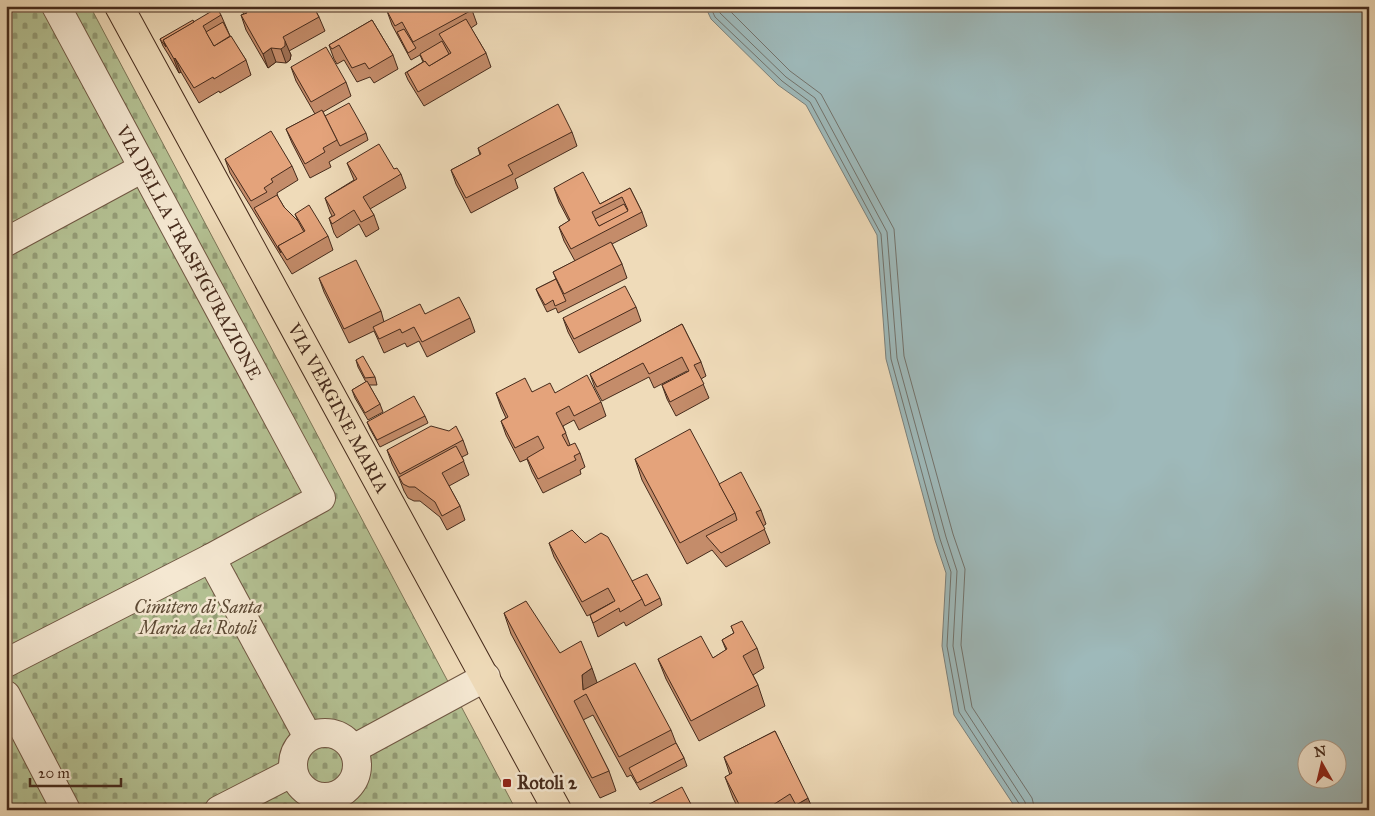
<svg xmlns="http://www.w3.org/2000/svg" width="1375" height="816" font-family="'IM FELL Great Primer',serif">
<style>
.cemetery{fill:url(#cemetery-stones);stroke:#7d7658}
.water{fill:#9eb9ba;stroke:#7b807b;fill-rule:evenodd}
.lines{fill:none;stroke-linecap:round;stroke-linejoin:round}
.shore{stroke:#72726b;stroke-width:1}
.minor-casing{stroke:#705743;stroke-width:30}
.major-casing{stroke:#462b1c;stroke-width:30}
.minor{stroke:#f5e8d2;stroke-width:28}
.major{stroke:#efdbb9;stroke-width:28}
.wall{fill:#c48c6a;stroke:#462b1c}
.shaded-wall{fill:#a07256;stroke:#462b1c}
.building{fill:#e4a37b;stroke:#462b1c;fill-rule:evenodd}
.poi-dot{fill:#8f2418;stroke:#f5e8d2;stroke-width:2}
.labels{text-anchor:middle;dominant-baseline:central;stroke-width:5;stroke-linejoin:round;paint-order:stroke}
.street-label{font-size:18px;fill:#462b1c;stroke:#f5e8d2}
.park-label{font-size:18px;font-style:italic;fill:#5c4934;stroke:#f5e8d2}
.poi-label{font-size:18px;font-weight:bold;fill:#462b1c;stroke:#f5e8d2;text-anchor:start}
</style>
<defs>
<pattern id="cemetery-stones" width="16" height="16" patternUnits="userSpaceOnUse" patternTransform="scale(1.25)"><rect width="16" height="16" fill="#b4c193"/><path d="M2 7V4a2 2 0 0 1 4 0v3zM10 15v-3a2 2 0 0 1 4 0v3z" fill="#949d77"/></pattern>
</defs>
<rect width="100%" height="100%" fill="#efdbb9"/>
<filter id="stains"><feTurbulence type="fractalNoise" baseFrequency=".004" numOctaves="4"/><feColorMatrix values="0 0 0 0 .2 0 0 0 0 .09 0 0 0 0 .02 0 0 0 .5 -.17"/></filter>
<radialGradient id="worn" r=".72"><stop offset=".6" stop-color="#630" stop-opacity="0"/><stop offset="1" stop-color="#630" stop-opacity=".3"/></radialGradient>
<!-- cemetery -->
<path class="cemetery" d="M6 6H90L516 810H6Z"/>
<!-- water -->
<path class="water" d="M705 6H1369V810H1017L954 715 942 646 946 573 935 540 886 359 877 235 806 105 778 85 711 19ZM1308 748H1338V778H1308Z"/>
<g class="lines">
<!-- shore -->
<g class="shore">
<path d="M710 6 715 17 782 81 810 102 881 234 891 359 940 539 951 572 947 646 959 712 1020 805 1021 810"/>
<path d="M717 6 720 13 786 77 815 98 887 232 897 358 946 537 957 571 953 646 965 710 1025 802 1027 810"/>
<path d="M725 6 790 71 821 94 894 229 904 356 953 534 965 569 961 645 972 707 1032 798 1035 810"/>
</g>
<defs>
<g id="minor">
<path id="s1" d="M56 6 321 498 211 558 308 737"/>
<path d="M6 242 143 168"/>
<path d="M6 663 211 558"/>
<path d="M6 695 66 810"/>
<circle cx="325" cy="765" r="32"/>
<path d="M353 749 486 677"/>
<path d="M219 810 293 772"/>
</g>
<g id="major">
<path id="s2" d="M119 6 557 810"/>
</g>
</defs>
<!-- minor casing -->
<use href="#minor" class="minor-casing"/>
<!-- major casing -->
<use href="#major" class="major-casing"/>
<!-- minor -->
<use href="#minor" class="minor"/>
<!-- major -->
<use href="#major" class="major"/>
</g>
<!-- wall -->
<g class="wall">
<path d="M240 6H313L319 17 325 31 289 51 291 55 290 60 286 63 276 62 268 68 246 30 241 15H244Z"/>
<path d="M418 9 472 10 477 24 471 28 486 53 491 67 424 106 408 80 405 73 423 62 420 55 411 60 392 25 387 11Z"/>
<path d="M221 15 230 36 246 60 251 75 220 93 219 91 199 103 181 72 179 73 168 54 163 46 160 39 194 22Z"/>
<path d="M372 20 393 55 398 69 374 83 370 77 357 82 344 60 337 64 334 59 329 45Z"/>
<path d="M291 67 346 82 351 96 323 112 325 116 366 133 368 140 329 162 331 167 310 178 292 143 286 129 315 114 296 81Z"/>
<path d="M572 132 577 146 515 179 518 188 471 213 456 184 451 170 480 155 478 148Z"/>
<path d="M225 159 292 166 298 180 277 193 278 197 284 207 298 221 295 214 328 236 333 250 292 274 230 173Z"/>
<path d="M347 163 394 169 401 174 406 188 370 209 374 215 379 229 366 237 359 224 337 238 334 233 329 218 332 216 330 212 325 198 354 180Z"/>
<path d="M554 188 600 204 630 188 642 212 647 226 612 244 622 264 627 278 558 313 556 308 547 312 539 296 536 289 556 279 553 272 575 261 564 241 559 227 569 221 559 202Z"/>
<path d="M319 278 381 311 384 322 425 314 470 318 475 332 427 357 419 341 407 347 405 343 384 353 374 331 349 343 324 292Z"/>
<path d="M636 307 641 321 579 353 568 332 563 318Z"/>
<path d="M682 324 701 362 706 376 701 379 709 398 676 416 667 399 662 385 688 372 687 371 654 388 649 377 602 401 595 388 590 374Z"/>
<path d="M356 360 375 377 377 385H369L380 404 383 412 368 420 355 398 352 390 366 382 358 367Z"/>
<path d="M532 392 555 393 601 402 606 416 579 430 574 420 563 426 570 445 580 453 585 467 580 470 581 474 543 493 532 472 527 459 520 462 506 435 501 421 506 418 501 407 496 393Z"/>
<path d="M425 416 428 423 380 447 370 429 367 422Z"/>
<path d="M463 440 468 454 462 457 469 475 449 486 460 506 465 520 447 530 440 517 420 501H414L408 498 404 491 399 478 392 464 387 450Z"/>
<path d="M635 459 719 484 761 510 766 524 763 526 770 543 726 567 712 550 687 564 642 480Z"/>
<path d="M549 543H585L632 581 660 598 662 605 626 626 624 622 598 637 590 615 613 602 587 616 554 557Z"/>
<path d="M504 613 560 653 597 683 671 730 676 743 684 758 687 766 640 790 631 775 627 777 593 715 583 720 609 771 616 791 600 798 511 634Z"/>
<path d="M731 626 757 648 764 668 753 675 758 685 765 706 699 741 666 679 658 659 713 658 726 650 722 640 734 633Z"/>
<path d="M775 731 813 810H739L733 798 725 777 730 775 724 757Z"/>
</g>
<!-- shaded-wall -->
<g class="shaded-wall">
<path d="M285 41 291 55 290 60 286 63 281 49Z"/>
<path d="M271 48 276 62 268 68 263 54Z"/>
<path d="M175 58 181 72 179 73 174 59Z"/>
<path d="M592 668 599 688 586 694 583 690 582 675Z"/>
<path d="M808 798 813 810H798L796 805Z"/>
</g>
<!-- building -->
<g class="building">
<path d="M242 6H313L319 17 283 37 285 41V46L281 49 271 48 263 54 241 15 247 13Z"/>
<path d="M396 6H416L418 9 424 6H470L472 10 413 42 402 22 395 26 387 11Z"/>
<path d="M217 8 221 15 203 26 214 46 231 36 246 60 214 79 213 77 194 88 175 58 174 59 163 40Z"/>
<path d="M466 19 486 53 418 92 407 72 425 61 429 66 451 53 439 34Z"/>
<path d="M193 20 194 22 163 40 166 47 160 39Z"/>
<path d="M372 20 393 55 369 69 365 63 352 68 339 45 332 49 329 45Z"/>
<path d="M223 22 230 36 214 46 206 32Z"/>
<path d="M404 29 416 48 408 53 397 32Z"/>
<path d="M442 41 449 54 429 66 425 61 424 62 420 54Z"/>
<path d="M326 47 346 82 311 102 291 67Z"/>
<path d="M349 103 366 133 340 146 325 116Z"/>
<path d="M558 104 572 132 508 165 513 174 466 198 451 170 481 154 478 148Z"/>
<path d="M322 110 337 140 323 148 325 152 305 164 286 129Z"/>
<path d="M271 131 292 166 271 179 273 182 264 188 267 192 251 201 225 159Z"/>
<path d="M379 144 394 169 397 168 401 174 363 197 374 215 361 222 354 210 332 224 329 218 335 215 325 198 357 179 347 163Z"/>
<path d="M583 172 600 204 630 188 642 212 571 249 559 227 570 220 554 188ZM622 197 628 210 599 226 592 212Z"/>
<path d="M277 195 284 207 298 221 304 232 278 246 281 253 254 208Z"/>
<path d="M624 204 628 211 599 226 595 219Z"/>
<path d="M309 205 328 236 287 260 278 246 305 231 295 214Z"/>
<path d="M611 242 622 264 564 294 553 272Z"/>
<path d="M356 260 381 311 344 329 319 278Z"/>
<path d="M556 279 566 301 555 306 553 300 545 305 536 289Z"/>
<path d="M625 286 636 307 574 339 563 318Z"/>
<path d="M459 297 470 318 422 342 414 327 402 333 400 329 379 339 373 327 420 304 425 314Z"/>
<path d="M682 324 701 362 694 365 704 384 670 402 662 385 689 371 682 357 649 374 643 363 597 387 590 374Z"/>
<path d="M363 356 375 377 365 378 356 360Z"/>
<path d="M587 375 601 402 574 416 569 406 556 413 566 433 562 435 568 446 575 443 580 453 574 456 576 460 538 479 527 458 544 448 538 436 515 448 501 421 508 417 496 393 525 378 532 392 550 383 555 393Z"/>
<path d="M367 381 380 404 365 413 352 390Z"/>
<path d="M414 396 425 416 377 440 367 422Z"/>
<path d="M431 426 449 431 456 426 463 440 400 474 387 450Z"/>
<path d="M690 429 735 513 680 543 635 459Z"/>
<path d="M456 446 464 461 442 473 460 506 442 516 435 502 415 487H409L403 484 399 477Z"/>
<path d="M741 472 761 510 756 512 765 529 721 553 706 536 737 520 735 513 719 484Z"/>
<path d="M572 530 585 543 601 533 608 537 642 599 620 612 619 608 593 623 590 615 615 601 608 588 582 602 549 543Z"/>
<path d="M647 574 660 598 645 606 642 599 632 581Z"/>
<path d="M526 601 560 653 581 641 592 668 582 675 583 690 635 663 671 730 619 757 586 694 574 701 609 771 592 778 504 613Z"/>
<path d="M742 621 757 648 743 656 758 685 691 721 658 659 701 636 713 658 727 649 722 640 734 633 731 626Z"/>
<path d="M775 731 808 798 796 805 790 794 765 810H742L725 777 732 773 724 757Z"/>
<path d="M676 743 684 758 637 783 629 768Z"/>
<path d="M682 787 694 810H638Z"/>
</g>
<!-- markers -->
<rect class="poi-dot" x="502" y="778" width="10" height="10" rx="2.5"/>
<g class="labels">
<!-- street labels -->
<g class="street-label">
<text stroke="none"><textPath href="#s1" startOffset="280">VIA DELLA TRASFIGURAZIONE</textPath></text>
<text stroke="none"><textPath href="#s2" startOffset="458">VIA VERGINE MARIA</textPath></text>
</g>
<!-- park labels -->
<g class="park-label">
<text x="198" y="607">Cimitero di Santa<tspan x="198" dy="21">Maria dei Rotoli</tspan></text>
</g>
<!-- poi labels -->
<g class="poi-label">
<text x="517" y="783">Rotoli 2</text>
</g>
</g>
<!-- margin -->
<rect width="1375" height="816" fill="none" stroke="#efdbb9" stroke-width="25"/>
<rect x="8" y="8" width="1360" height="801" fill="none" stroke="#462b1c" stroke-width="2.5"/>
<rect x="12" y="12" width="1350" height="791" fill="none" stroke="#462b1c"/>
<!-- north arrow -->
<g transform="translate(1322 764) rotate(352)"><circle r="24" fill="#f5e8d2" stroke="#af9c89"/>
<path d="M0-4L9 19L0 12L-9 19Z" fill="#8f2418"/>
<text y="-8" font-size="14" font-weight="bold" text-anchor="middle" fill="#462b1c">N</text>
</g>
<!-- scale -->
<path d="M30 778v8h91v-8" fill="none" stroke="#462b1c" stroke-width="2.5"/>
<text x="38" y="778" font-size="15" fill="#462b1c" stroke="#f5e8d2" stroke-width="4" paint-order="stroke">20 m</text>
<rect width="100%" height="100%" filter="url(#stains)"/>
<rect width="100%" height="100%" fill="url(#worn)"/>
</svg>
